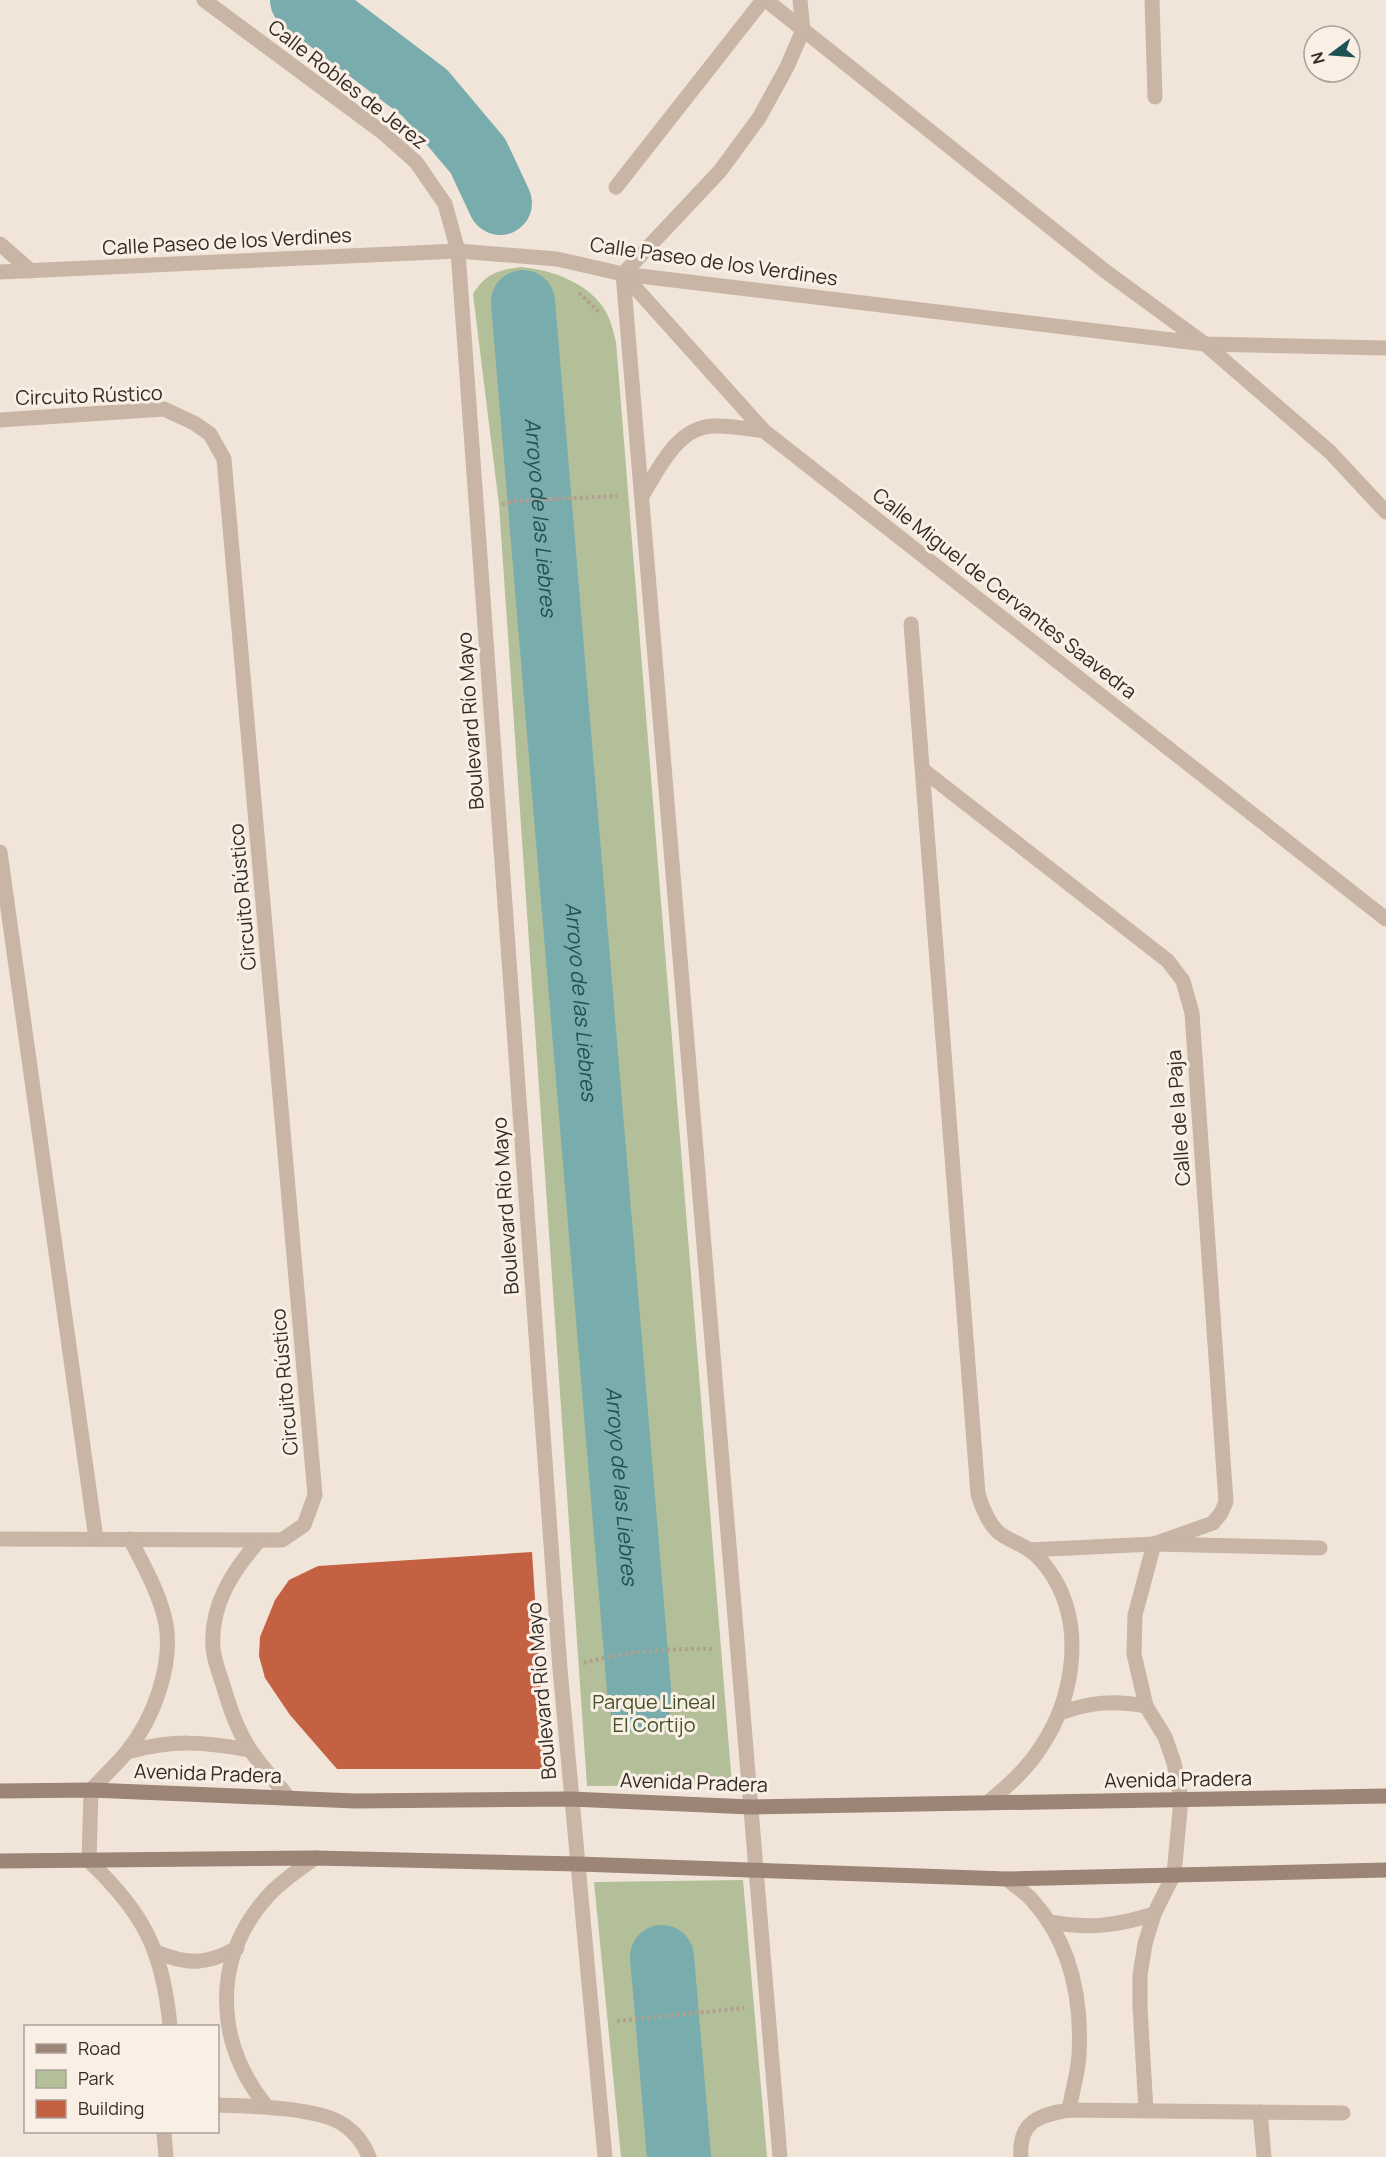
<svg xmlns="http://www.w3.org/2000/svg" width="1386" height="2157" font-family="Manrope,sans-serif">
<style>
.green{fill:#b3bf99}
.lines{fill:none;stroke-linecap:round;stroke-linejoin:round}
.river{stroke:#78acad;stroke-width:64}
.building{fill:#c56143}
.path{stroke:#b49f8f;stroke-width:4;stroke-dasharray:3 3;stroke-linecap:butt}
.lane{stroke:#c8b5a5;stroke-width:15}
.street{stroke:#c8b5a5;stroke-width:15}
.secondary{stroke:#9c8477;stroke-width:15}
.labels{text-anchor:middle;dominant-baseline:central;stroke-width:6;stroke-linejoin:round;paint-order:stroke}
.street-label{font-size:20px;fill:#342b26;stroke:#f9efe5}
.park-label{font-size:20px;fill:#44522a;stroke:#f9efe5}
.water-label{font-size:21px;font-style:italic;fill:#1d5255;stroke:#f9efe5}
</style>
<rect width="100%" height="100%" fill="#f1e5d9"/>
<!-- green -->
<g class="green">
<path d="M521 267C550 270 585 281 603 307 610 317 613 330 616 342L732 1785 587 1786 499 505 473 294C486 273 498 270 521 267Z"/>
<path d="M743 1880 767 2157H621L594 1882Z"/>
</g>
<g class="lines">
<!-- river -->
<g class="river">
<path d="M302 0 425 93 478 156 500 203"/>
<path id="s1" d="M523 302 640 1701"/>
<path d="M662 1957 679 2157"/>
</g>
</g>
<!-- building -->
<path class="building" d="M532 1552 546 1769H337L290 1715 265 1678 259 1656 260 1637 275 1600 289 1580 318 1566Z"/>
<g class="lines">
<!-- path -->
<g class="path">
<path d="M579 293 599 312"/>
<path d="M502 504 515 501 617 496"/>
<path d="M584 1663C619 1652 676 1648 713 1649"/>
<path d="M617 2021 744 2008"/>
</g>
<!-- lane -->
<path class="lane" d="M616 187 763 0"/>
<!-- street -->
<g class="street">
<path d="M204 0 382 132 416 162 445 204 458 251 560 1669 605 2157"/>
<path d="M766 0 1105 271 1205 344 1330 452 1386 512"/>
<path d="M1152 0 1155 97"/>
<path d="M0 244 31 271"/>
<path d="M0 272 458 251 557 259 623 274 1205 344 1386 348"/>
<path d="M623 274 780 2157"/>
<path d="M623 274 764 431 1386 919"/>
<path d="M623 274 720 171 759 118 787 67 803 30 800 0"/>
<path d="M0 420 164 409 194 423 210 434 224 459 315 1495 304 1525 282 1540 0 1539"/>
<path d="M642 496C658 470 677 427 713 426 729 425 748 429 764 431"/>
<path d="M911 624 978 1494C982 1507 987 1521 997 1531 1005 1539 1019 1543 1028 1549 1035 1554 1043 1562 1048 1569 1086 1621 1075 1696 1041 1747 1027 1769 1008 1786 987 1803"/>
<path d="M923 770 1168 961 1183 981 1192 1013 1226 1502 1221 1513 1213 1523 1154 1544 1135 1615 1134 1654 1146 1706 1165 1737 1174 1763 1181 1800 1174 1874 1154 1914 1145 1944 1140 1975V2007L1146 2111"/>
<path d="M0 852 96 1539"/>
<path d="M130 1539C144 1566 160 1594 166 1624 173 1667 153 1720 126 1753 115 1766 102 1778 91 1790L89 1861C144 1913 163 1951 170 2026"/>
<path d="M259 1541C232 1571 210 1606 213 1648 214 1661 220 1675 224 1688 230 1709 238 1732 251 1751 262 1767 276 1782 288 1797"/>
<path d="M1029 1550 1154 1544 1320 1548"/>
<path d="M1060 1713C1091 1702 1113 1700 1146 1706"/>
<path d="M127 1752C174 1739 203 1742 250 1750"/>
<path d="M1007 1879C1015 1886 1025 1892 1032 1900 1071 1943 1082 1999 1079 2055 1078 2073 1072 2092 1069 2110"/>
<path d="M1050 1922C1089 1929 1116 1926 1154 1914"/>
<path d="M156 1952C188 1965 206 1965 237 1948"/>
<path d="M218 2105C249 2106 319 2107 344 2125 356 2133 364 2144 369 2157"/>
<path d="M266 2106C215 2042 211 1959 268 1896 281 1881 299 1870 315 1858"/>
<path d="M1260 2112 1264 2157"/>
<path d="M164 2132 166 2157"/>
<path d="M1021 2157C1018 2121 1040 2115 1069 2110L1343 2113"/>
</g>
<!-- secondary -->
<g class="secondary">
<path d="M0 1791 91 1790 355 1801 571 1799 750 1807 1386 1796"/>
<path d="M0 1861 315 1858 578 1864 1007 1879 1386 1870"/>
</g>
</g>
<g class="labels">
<!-- street labels -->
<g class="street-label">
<text transform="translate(348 84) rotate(38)">Calle Robles de Jerez</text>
<text transform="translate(227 241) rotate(-3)">Calle Paseo de los Verdines</text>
<text transform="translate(714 261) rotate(8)">Calle Paseo de los Verdines</text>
<text transform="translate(89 395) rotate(-2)">Circuito Rústico</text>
<text transform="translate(1005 593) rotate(38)">Calle Miguel de Cervantes Saavedra</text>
<text transform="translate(470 721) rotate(-94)">Boulevard Río Mayo</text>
<text transform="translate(242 897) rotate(-95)">Circuito Rústico</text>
<text transform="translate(1178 1118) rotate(-94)">Calle de la Paja</text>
<text transform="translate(505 1206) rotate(-94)">Boulevard Río Mayo</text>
<text transform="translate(284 1382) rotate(-95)">Circuito Rústico</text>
<text transform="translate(541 1691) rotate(-95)">Boulevard Río Mayo</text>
<text transform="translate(208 1773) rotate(2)">Avenida Pradera</text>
<text transform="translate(1178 1779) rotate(-1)">Avenida Pradera</text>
<text transform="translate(694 1782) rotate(2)">Avenida Pradera</text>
</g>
<!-- park labels -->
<g class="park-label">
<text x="654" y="1701">Parque Lineal<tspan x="654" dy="23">El Cortijo</tspan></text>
</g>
<!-- water labels -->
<g class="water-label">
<text stroke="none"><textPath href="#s1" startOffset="216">Arroyo de las Liebres</textPath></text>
<text stroke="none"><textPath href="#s1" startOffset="702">Arroyo de las Liebres</textPath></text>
<text stroke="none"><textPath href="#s1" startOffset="1188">Arroyo de las Liebres</textPath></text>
</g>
</g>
<!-- legend -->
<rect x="24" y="2025" width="195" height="108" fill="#f9efe5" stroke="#aaa199" stroke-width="1.5"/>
<rect x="36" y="2044" width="30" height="9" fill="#9c8477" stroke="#aaa199" stroke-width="1.5"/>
<text x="78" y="2055" font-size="18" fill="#342b26">Road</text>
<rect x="36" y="2070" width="30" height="18" fill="#b3bf99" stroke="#aaa199" stroke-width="1.5"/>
<text x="78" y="2085" font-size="18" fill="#342b26">Park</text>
<rect x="36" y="2100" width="30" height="18" fill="#c56143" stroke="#aaa199" stroke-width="1.5"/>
<text x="78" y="2115" font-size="18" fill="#342b26">Building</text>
<!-- north arrow -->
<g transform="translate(1332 54) rotate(254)"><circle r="28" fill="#f9efe5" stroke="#aaa199" stroke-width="1.5"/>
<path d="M0-4.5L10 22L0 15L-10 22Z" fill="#1d5255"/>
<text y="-9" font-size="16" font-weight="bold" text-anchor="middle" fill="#342b26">N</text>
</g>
</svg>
